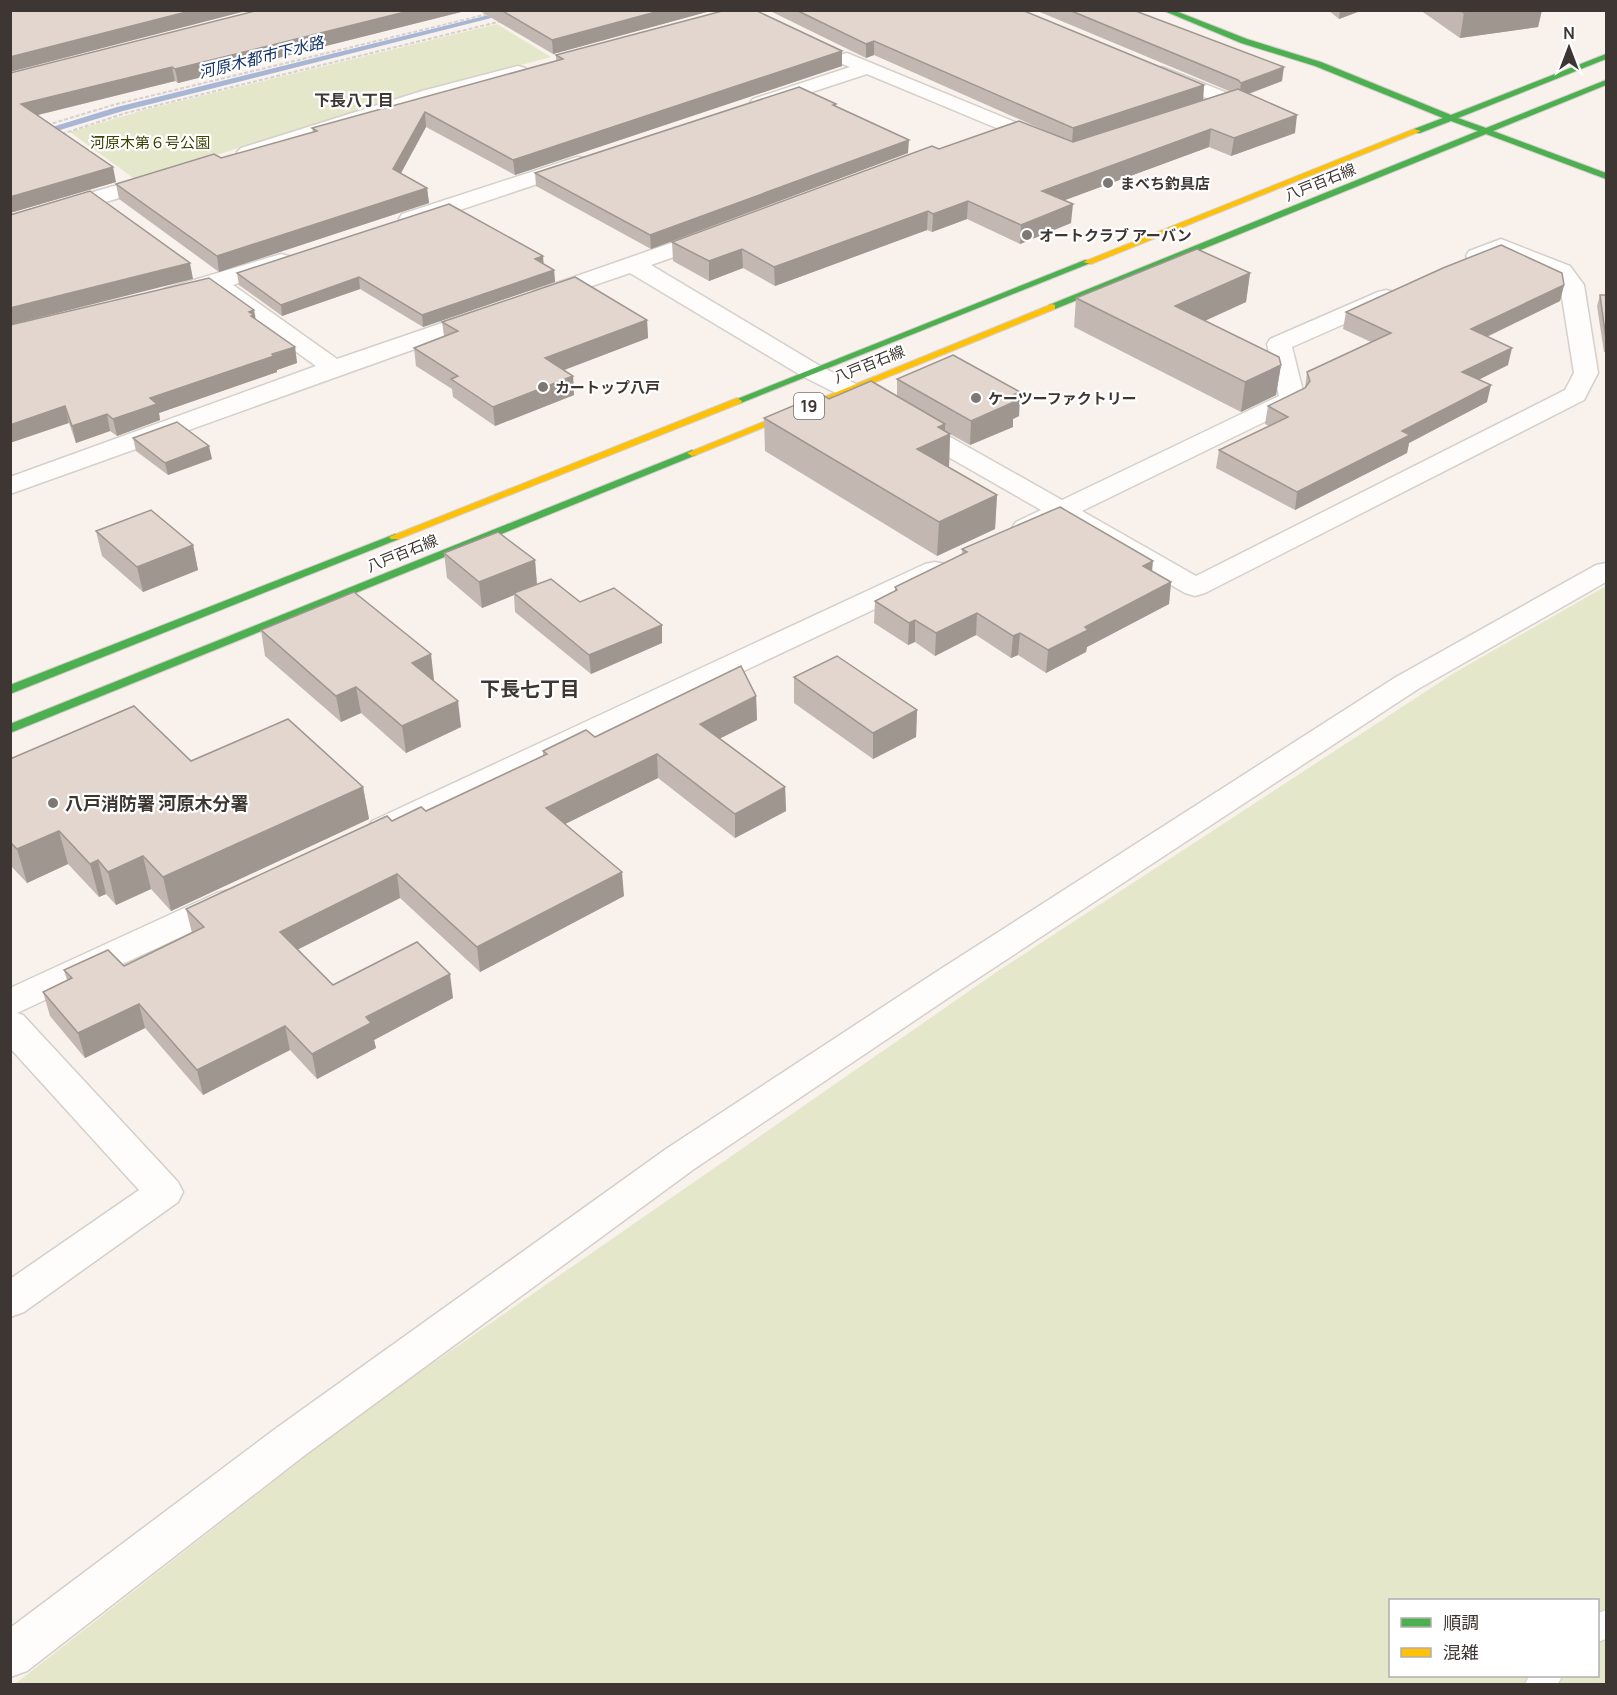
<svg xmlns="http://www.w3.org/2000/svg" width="1617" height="1695" font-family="Manrope,'Noto Sans JP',sans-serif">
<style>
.green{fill:#e5e7cb;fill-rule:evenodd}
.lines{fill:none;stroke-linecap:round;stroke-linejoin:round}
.stream{fill:#a6b6d4;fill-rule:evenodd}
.lane-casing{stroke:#d5cfca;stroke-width:2}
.street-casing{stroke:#d5cfca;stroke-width:3}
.fast-casing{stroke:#d5cfca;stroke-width:2}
.slow-casing{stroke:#d5cfca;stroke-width:2}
.path{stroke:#d4d1ce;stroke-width:2;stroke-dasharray:4 2;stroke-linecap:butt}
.lane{fill:#fefdfc;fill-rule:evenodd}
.street{fill:#fefdfc;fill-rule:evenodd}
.fast{fill:#4caf50;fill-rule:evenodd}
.slow{fill:#ffc107;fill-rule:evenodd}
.wall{fill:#c3b8b1}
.shaded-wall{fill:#9f9690}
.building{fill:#e3d6ce;stroke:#9f9690;stroke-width:1.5}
.poi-dot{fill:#7f7773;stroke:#fff;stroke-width:2}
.labels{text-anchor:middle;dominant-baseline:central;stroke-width:4.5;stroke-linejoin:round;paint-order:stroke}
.far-park-label{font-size:15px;fill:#3c4404;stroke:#fff}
.far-street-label{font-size:15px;fill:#3d3632;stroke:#fff}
.far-poi-label{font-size:15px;font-weight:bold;fill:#3d3632;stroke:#fff;text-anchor:start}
.far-water-label{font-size:16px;font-style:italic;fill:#16356c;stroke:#fff}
.far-neighbourhood-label{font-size:16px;font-weight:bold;fill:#3d3632;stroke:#fff}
.shield{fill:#fff;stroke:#777270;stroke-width:1.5}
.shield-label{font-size:16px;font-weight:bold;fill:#3d3632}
.poi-label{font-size:18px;font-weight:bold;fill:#3d3632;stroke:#fff;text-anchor:start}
.neighbourhood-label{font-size:20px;font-weight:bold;fill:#3d3632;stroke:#fff}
</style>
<rect width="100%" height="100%" fill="#f9f1ec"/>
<!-- green -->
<g class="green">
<path d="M497 24 551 57 409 95 136 180 70 132 144 110Z"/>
<path d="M1606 586V1684H15L361 1413 1001 969 1454 673ZM1390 1600H1598V1676H1390Z"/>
</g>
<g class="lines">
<!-- stream -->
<path class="stream" d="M509 10H523L123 111 10 145V140L117 107Z"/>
<defs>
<g id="lane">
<path d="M1606 1610V1639L1598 1642V1613Z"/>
<path d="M1529 1676H1562L1558 1684H1525Z"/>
</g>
<g id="street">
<path d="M847 53 1056 139 1059 143 1056 147 1049 149 1042 147 867 74 760 109 753 107 750 103 753 99 850 67 840 63 837 59 840 55Z"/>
<path d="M518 66 525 68 528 72 525 76 436 99 255 156 248 158 241 156 237 152 241 148 422 91Z"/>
<path d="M1162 67 1235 96 1238 100 1235 104 1197 116 1190 114 1187 110 1190 106 1209 99 1155 77 1152 73 1155 69Z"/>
<path d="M577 157 585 158 588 163 585 168 418 224 410 226 402 224 399 219 402 214Z"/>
<path d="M159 173 167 174 170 179 167 184 10 230V216Z"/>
<path d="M714 228 722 230 725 235 722 240 651 265 820 366 858 385 1062 500 1279 396 1267 344 1270 339 1378 292 1386 290 1394 292 1398 297 1394 302 1292 347 1305 399 1301 404 1082 511 1196 576 1565 390 1574 373 1560 285 1554 276 1501 254 1477 263 1469 261 1466 256 1469 251 1501 239 1570 266 1584 285 1598 373 1584 400 1205 593 1195 596 1185 593 1061 522C1046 529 1033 538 1016 534L1012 528 1016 522 1041 510 840 395 802 376 630 273 542 303 534 301 530 296 534 291Z"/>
<path d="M281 254 289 256 293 261 289 266 233 285 337 359 477 311 485 309 493 311 497 316 493 321 10 494V477L316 366 211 291 172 301 164 299 160 294 164 289Z"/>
<path d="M935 562 945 564 949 570 945 576 396 835 384 838 372 835 368 828 372 821 925 564Z"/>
<path d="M1606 563V582L1418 689 960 990 694 1169 305 1455 27 1671 10 1677V1628L275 1429 666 1149 936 972 1396 677 1596 565Z"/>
<path d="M229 890 241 893 246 901 241 909 17 1013 23 1015 178 1182 183 1192 178 1202 24 1312 10 1317V1279L139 1190 10 1048V988L217 893Z"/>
</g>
<g id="fast">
<path d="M1162 10H1173L1247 39 1321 62 1451 115 1606 54V59L1458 118 1486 128 1606 80V85L1493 131 1606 173V179L1486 134 1055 309H1049V305L1478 131 1451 121 1420 133H1414V129L1443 118 1315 66 1241 43Z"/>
<path d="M1085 260 1093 262 741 403 737 404 732 401Z"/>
<path d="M692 450 697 453 696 455 10 733V724Z"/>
<path d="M395 534 399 535V539L10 694V685Z"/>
</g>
<g id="slow">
<path d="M1414 129 1421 131 1091 264 1083 262Z"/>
<path d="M1052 304 1055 305V309L696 455 692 456 687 453Z"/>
<path d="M737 398 742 401 741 403 399 539H391L389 537Z"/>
</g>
</defs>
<!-- lane casing -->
<use href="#lane" class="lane-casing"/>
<!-- street casing -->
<use href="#street" class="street-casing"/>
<!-- fast casing -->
<use href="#fast" class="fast-casing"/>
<!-- slow casing -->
<use href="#slow" class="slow-casing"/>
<!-- path -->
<g class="path">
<path d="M47 125 113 105 488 14"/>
<path d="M62 134 126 113 502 21"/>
</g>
<!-- lane -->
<use href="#lane" class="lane"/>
<!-- street -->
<use href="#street" class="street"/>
<!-- fast -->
<use href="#fast" class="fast"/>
<!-- slow -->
<use href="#slow" class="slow"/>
</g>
<!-- wall -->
<g class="wall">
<path d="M259 10H469L178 83 175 81 38 115 116 182 10 213V73Z"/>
<path d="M478 10H714L553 54Z"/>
<path d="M768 10H1022L1204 85 1203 100 1229 91 1035 10H1133L1282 81 1249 94 1295 133 1231 156 1209 147 1064 200 1071 223 1020 244 967 219 932 232 927 230 775 286 743 268 709 281 673 261 672 242 939 149 1057 136 874 55 866 58Z"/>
<path d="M1328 10H1363L1339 19Z"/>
<path d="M1420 10H1542L1538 27 1460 38Z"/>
<path d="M842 51V66L515 175 426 127 401 173 427 188 429 203 219 272 119 199 116 184 221 158 313 132 312 128 556 61V55Z"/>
<path d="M836 104V107L908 153 651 249 536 186 535 173Z"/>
<path d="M543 256V264L554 270 555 282 423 327 360 289 282 316 239 285 237 273Z"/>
<path d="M1250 273 1246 302 1205 321 1281 365 1276 395 1241 412 1074 327 1076 298Z"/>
<path d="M1564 285 1560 301 1487 337 1508 365 1478 380 1487 402 1409 443 1407 453 1295 510 1216 468 1219 450 1269 426 1265 424 1268 406 1305 388 1307 372 1371 342 1343 329 1346 312Z"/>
<path d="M1600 295H1606V352H1604L1597 306Z"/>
<path d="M255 319 295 347 297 363 277 370V372L159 413 160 420 117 436 110 431 76 443 69 423 10 325Z"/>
<path d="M647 320 648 338 563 370 573 376 574 395 495 426 453 397 452 389 416 366 414 348 444 336 442 322Z"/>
<path d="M897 379 1020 392 1019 416 1013 419V427L970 445 950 434 949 467 997 495 995 529 937 556 765 451 764 418 829 399 897 396Z"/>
<path d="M133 438 212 459 168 475 136 451Z"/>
<path d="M96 531 193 545 198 570 143 592 102 556Z"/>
<path d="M962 549 1152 571 1171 582 1169 604 1087 647 1086 652 1046 673 1018 655 1011 658 976 635 935 656 915 642 908 645 874 623 875 601 895 591V587L962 555Z"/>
<path d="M444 553 535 560 537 584 580 602 662 625V643L591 674 515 612 514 595 482 608 447 578Z"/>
<path d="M261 630 434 680 433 681 461 727 406 753 361 713 341 722 265 656Z"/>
<path d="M794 677 917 710 916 737 873 759 794 703Z"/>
<path d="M756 696 757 720 720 738 785 787 786 811 735 838 658 778 565 824 624 896 480 972 400 898 298 949 333 985 453 998 374 1040 376 1048 317 1079 290 1050 203 1095 145 1028 85 1058 50 1016 43 992 67 980 64 970 124 966 192 933 186 909 392 821 426 811 543 756V751Z"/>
<path d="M10 759 191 761 363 787 369 819 171 911 151 889 116 905 106 894 99 897 68 864 27 883 10 865Z"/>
</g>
<!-- shaded-wall -->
<g class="shaded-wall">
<path d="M194 10H250L10 72V57Z"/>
<path d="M413 10H469L178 83 175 69Z"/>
<path d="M663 10H714L553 54 552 40Z"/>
<path d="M1340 10H1363L1339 19Z"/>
<path d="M1485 10H1542L1538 27 1460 38 1464 13Z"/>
<path d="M874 41V55L866 58V44Z"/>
<path d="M842 51V66L515 175 513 160Z"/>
<path d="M172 67 175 81 25 118 21 104Z"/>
<path d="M1284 67 1282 81 1239 97 1241 83Z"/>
<path d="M1204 85 1203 100 1072 143 1073 128Z"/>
<path d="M425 112 426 127 395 184 393 169Z"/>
<path d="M1297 115 1295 133 1231 156 1234 138Z"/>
<path d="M1211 129 1209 147 1041 209 1042 191Z"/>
<path d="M909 140 908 153 651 249 650 235Z"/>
<path d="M113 167 116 182 10 213V197Z"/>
<path d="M427 188 429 203 219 272 217 256Z"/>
<path d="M968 201 967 219 932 232 933 214Z"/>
<path d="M1073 204 1071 223 1020 244 1021 225Z"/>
<path d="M928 211 927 230 775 286 774 267Z"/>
<path d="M742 249 743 268 709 281V261Z"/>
<path d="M543 256 544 268 535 259Z"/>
<path d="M190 263 193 279 10 325V308Z"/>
<path d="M554 270 555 282 423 327 422 315Z"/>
<path d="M1250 273 1246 302 1171 336 1175 306Z"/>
<path d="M359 277 360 289 282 316 281 305Z"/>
<path d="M1564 285 1560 301 1467 346 1471 329Z"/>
<path d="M254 310 257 326 249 312Z"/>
<path d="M647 320 648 338 546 377 545 358Z"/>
<path d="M295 347 297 363 277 370V372L159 413 160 420 117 436 113 419 150 398Z"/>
<path d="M1512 348 1508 365 1458 390 1462 372Z"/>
<path d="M1281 365 1276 395 1241 412 1245 382Z"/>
<path d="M573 376 574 395 495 426 493 407Z"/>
<path d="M1491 385 1487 402 1409 443 1407 453 1295 510 1297 492 1402 431Z"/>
<path d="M1020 392 1019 416 1013 419V427L970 445 971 421 1006 398Z"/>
<path d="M65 406 69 423 10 443V425Z"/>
<path d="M107 414 110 431 76 443 72 426Z"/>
<path d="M945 424V436L950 434 949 467 917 449 938 427Z"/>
<path d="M209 446 212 459 168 475 165 463Z"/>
<path d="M997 495 995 529 937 556 939 522Z"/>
<path d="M193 545 198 570 143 592 137 567Z"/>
<path d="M535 560 537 586 514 593V595L482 608 479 582Z"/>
<path d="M1153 561 1151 583 1143 566Z"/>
<path d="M1171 582 1169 604 1087 647 1086 652 1046 673 1048 650 1085 627Z"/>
<path d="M977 613 976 635 935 656 936 633Z"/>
<path d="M915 620V642L908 645 909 623Z"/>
<path d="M662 625V643L591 674 589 655Z"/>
<path d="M1020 633 1018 655 1011 658 1013 636Z"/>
<path d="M431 654 434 680 415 689 412 663Z"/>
<path d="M356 687 361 713 341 722 336 696Z"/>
<path d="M756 696 757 720 701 748 700 724Z"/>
<path d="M458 701 461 727 406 753 402 726Z"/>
<path d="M917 710 916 737 873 759V733Z"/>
<path d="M657 754 658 778 549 832 546 808Z"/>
<path d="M363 787 369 819 171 911 163 877Z"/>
<path d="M785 787 786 811 735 838V814Z"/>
<path d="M59 831 68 864 27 883 17 849Z"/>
<path d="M143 856 151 889 116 905 108 872Z"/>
<path d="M98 860 106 894 99 897 90 864Z"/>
<path d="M622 872 624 896 480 972 477 947Z"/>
<path d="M397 874 400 898 285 956 280 932Z"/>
<path d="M450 974 453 998 374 1040 376 1048 317 1079 312 1054 366 1017Z"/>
<path d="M139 1004 145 1028 85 1058 78 1033Z"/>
<path d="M285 1026 290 1050 203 1095 197 1070Z"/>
</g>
<!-- building -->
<g class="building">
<path d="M10 10H194L10 57Z"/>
<path d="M259 10H413L175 69 172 67 21 104 113 167 10 197V73Z"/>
<path d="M501 10H663L552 40Z"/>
<path d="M726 10H755L842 51 513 160 425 112 393 169 427 188 217 256 116 184 214 154 221 158 317 131 312 128 563 59 556 55Z"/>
<path d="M796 10H1022L1204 85 1073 128 874 41 866 44Z"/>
<path d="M1069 10H1133L1284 67 1241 83 1238 80Z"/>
<path d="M1460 10H1485L1464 13Z"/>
<path d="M799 87 836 104 833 105 909 140 650 235 535 173Z"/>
<path d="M1238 89 1297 115 1234 138 1211 129 1042 191 1073 204 1021 225 968 201 933 214 928 211 774 267 742 249 709 261 672 242 932 146 939 149 1019 121 1073 142Z"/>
<path d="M90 191 190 263 10 308V215Z"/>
<path d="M449 204 543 256 535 259 554 270 422 315 359 277 281 305 237 273Z"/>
<path d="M1501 245 1562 273 1564 285 1471 329 1512 348 1462 372 1491 385 1402 431 1410 435 1297 492 1219 450 1288 417 1268 406 1305 388 1310 381 1307 372 1391 333 1346 312 1443 268Z"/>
<path d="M1197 249 1250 273 1175 306 1279 357 1281 365 1245 382 1076 298Z"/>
<path d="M575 277 647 320 545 358 573 376 493 407 451 379 458 376 414 348 458 331 442 322Z"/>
<path d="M209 278 254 310 249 312 254 315 251 316 295 347 272 354 274 356 150 398 157 404 113 419 107 414 72 426 65 406 10 425V325Z"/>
<path d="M1600 295H1606V339Z"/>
<path d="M953 355 1020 392 1006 398 1014 402 971 421 897 379Z"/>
<path d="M871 381 945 424 938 427 950 434 917 449 997 495 939 522 764 418 821 394 829 399Z"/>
<path d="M177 422 209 446 165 463 133 438Z"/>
<path d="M1060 507 1153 561 1143 566 1171 582 1085 627 1088 630 1048 650 1020 633 1013 636 977 613 936 633 915 620 909 623 875 601 897 590 895 587 967 552 962 549Z"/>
<path d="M151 510 193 545 137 567 96 531Z"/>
<path d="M498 532 535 560 479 582 444 553Z"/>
<path d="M551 579 580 602 614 588 662 625 589 655 514 593Z"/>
<path d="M354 592 431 654 412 663 458 701 402 726 356 687 336 696 261 630Z"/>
<path d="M837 656 917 710 873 733 794 677Z"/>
<path d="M741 666 756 696 700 724 785 787 735 814 657 754 546 808 622 872 477 947 397 874 280 932 333 985 417 942 450 974 366 1017 371 1023 312 1054 285 1026 197 1070 139 1004 78 1033 43 992 72 978 64 970 108 950 124 966 204 927 186 909 387 816 392 821 421 807 426 811 547 754 543 751 586 730 595 737Z"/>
<path d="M134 706 191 761 288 719 363 787 163 877 143 856 108 872 98 860 90 864 59 831 17 849 10 842V759Z"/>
</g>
<!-- markers -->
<g class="poi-dot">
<circle cx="1108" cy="183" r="6"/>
<circle cx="1027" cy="235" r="6"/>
<circle cx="543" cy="387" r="6"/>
<circle cx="976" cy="398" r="6"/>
<circle cx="53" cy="803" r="6"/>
</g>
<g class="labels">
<!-- far-park labels -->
<g class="far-park-label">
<text x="150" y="142">河原木第６号公園</text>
</g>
<!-- far-street labels -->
<g class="far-street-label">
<text transform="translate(1320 182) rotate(-22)">八戸百石線</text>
<text transform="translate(869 364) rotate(-22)">八戸百石線</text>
<text transform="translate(402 553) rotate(-22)">八戸百石線</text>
</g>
<!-- far-poi labels -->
<g class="far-poi-label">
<text x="1120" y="183">まべち釣具店</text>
<text x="1039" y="235">オートクラブ アーバン</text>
<text x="555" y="387">カートップ八戸</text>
<text x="988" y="398">ケーツーファクトリー</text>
</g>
<!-- far-water labels -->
<g class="far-water-label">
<text transform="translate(261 57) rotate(-14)">河原木都市下水路</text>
</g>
<!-- far-neighbourhood labels -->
<g class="far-neighbourhood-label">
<text x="354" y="100">下長八丁目</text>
</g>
<!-- shield labels -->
<rect class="shield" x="794" y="393" width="30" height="26" rx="4.5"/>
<g class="shield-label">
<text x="809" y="406">19</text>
</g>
<!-- poi labels -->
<g class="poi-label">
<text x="65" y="803">八戸消防署 河原木分署</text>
</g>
<!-- neighbourhood labels -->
<g class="neighbourhood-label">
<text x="530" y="688">下長七丁目</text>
</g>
</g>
<!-- border -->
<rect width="1617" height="1695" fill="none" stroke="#3d3632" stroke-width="24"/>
<!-- legend -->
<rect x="1389" y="1599" width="210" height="78" fill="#ffffff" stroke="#b1afad" stroke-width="1.5"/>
<rect x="1401" y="1618" width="30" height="9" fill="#4caf50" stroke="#b1afad" stroke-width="1.5"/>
<text x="1443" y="1629" font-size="18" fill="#3d3632">順調</text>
<rect x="1401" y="1648" width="30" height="9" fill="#ffc107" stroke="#b1afad" stroke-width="1.5"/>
<text x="1443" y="1659" font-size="18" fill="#3d3632">混雑</text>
<!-- north arrow -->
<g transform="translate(1569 48)" stroke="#ffffff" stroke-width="4.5" paint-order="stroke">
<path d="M0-4.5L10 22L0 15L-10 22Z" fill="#3d3632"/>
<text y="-9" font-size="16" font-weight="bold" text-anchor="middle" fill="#3d3632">N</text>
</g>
</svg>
